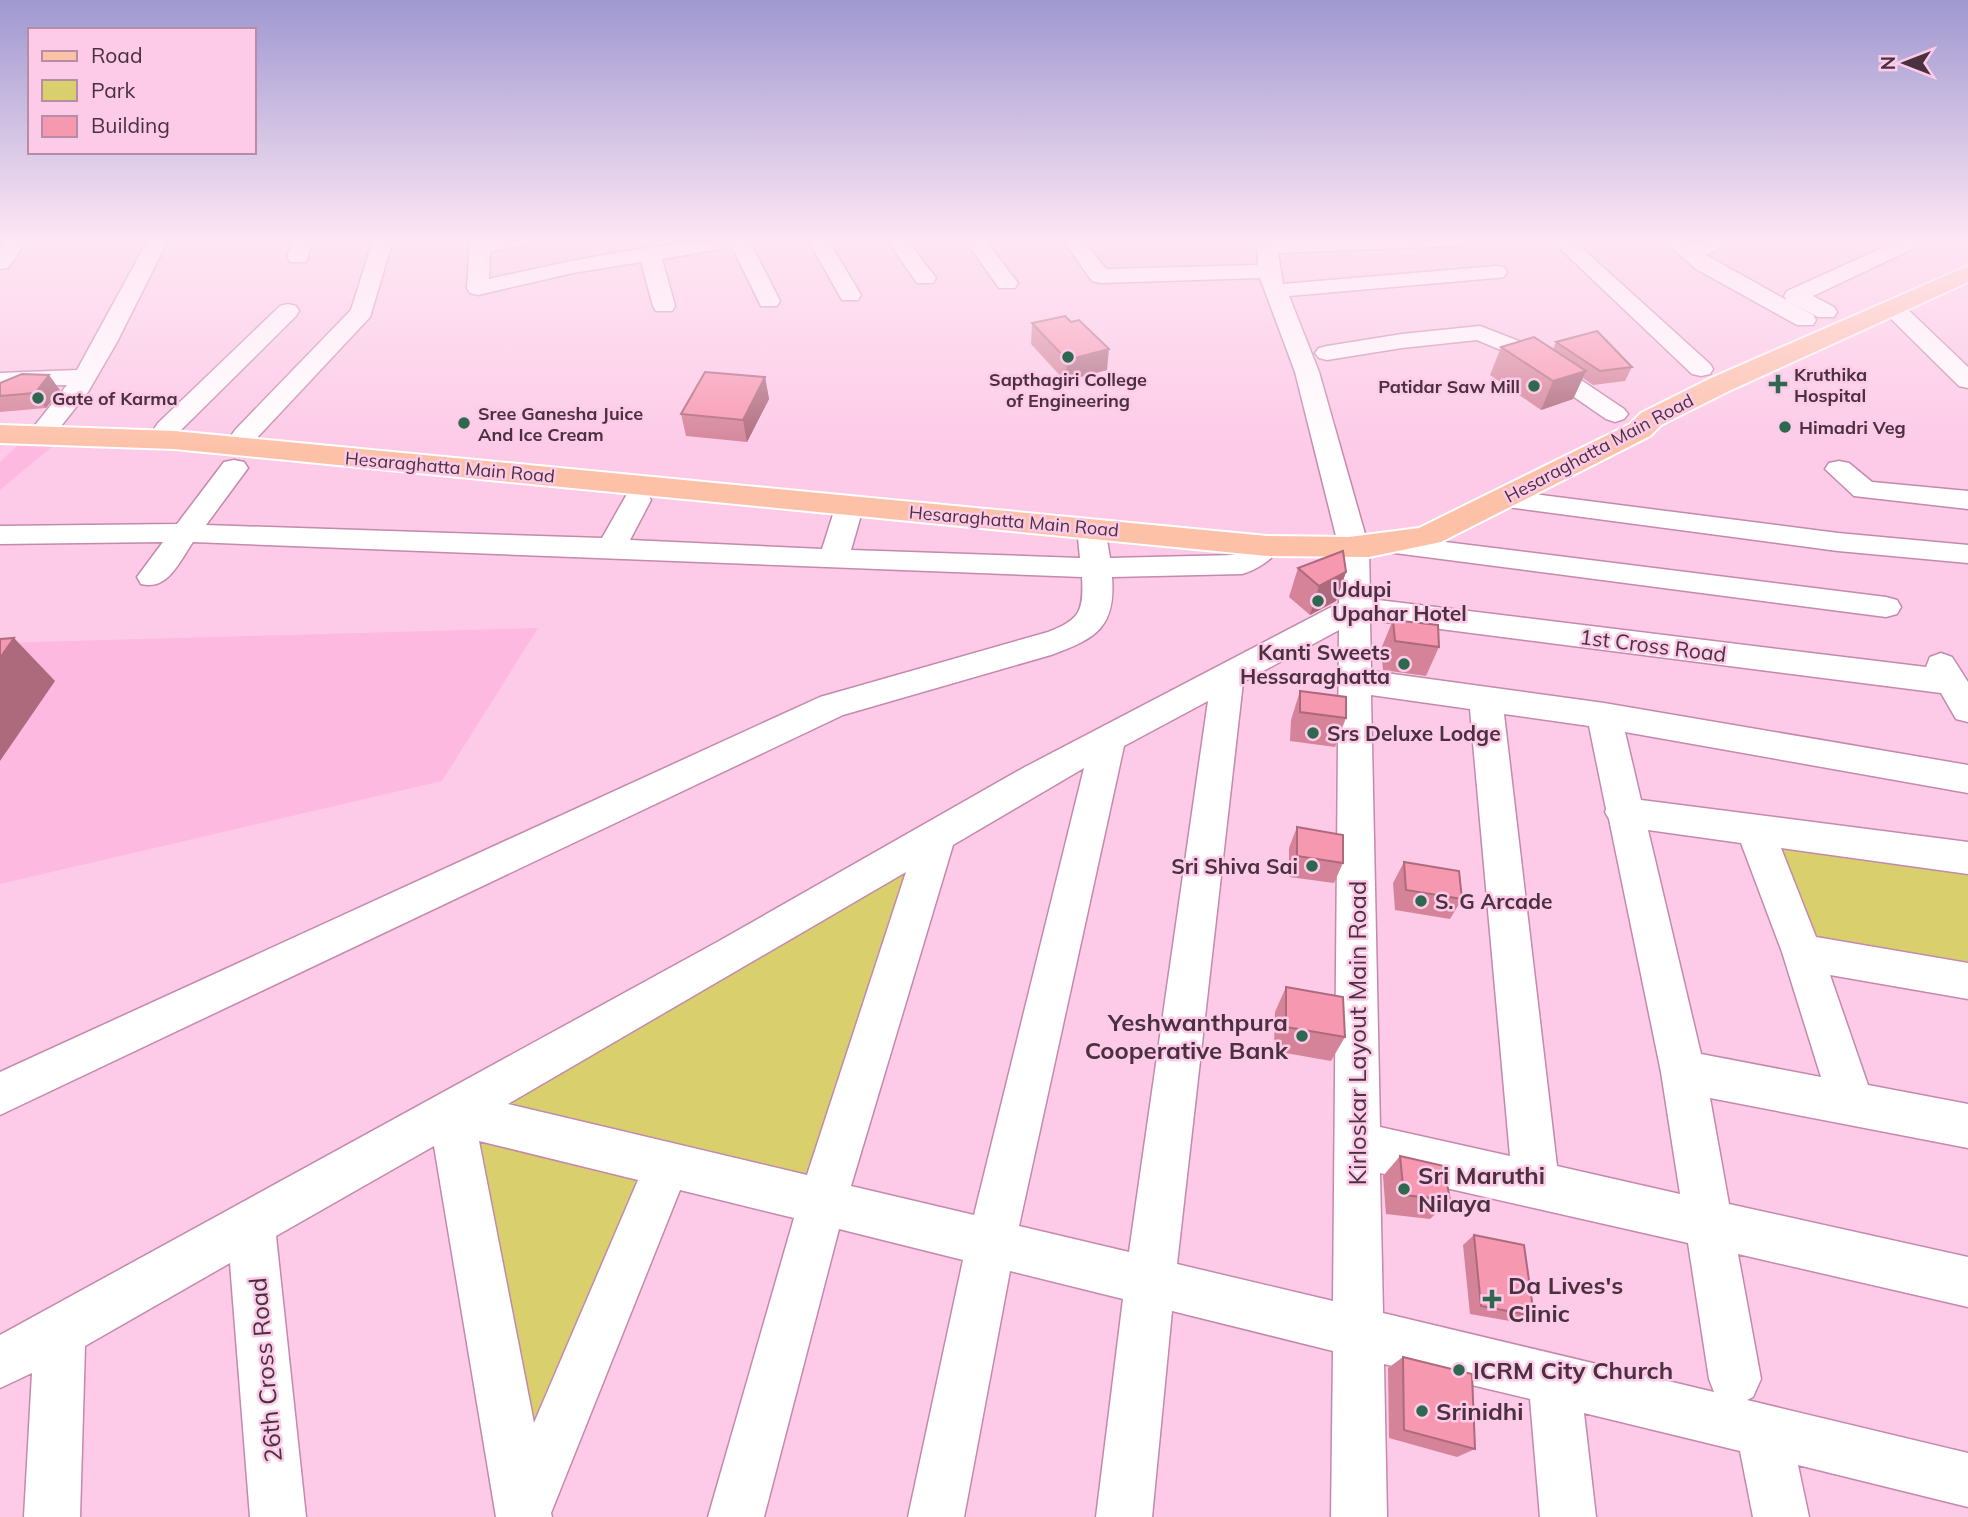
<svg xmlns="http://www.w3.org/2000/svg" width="1968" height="1517" font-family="Mulish,sans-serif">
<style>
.built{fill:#feb9e1}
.green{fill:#d9cf6d}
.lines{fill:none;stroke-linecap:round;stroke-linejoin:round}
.minor-casing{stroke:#c489ab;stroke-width:3}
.major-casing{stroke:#fff;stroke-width:4}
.minor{fill:#fff;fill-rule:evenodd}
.major{fill:#fdc1a7;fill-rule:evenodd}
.wall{fill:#d48398}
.shaded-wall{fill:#ad6a7c}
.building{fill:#f798b1;stroke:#ad6a7c;stroke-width:2}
.poi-dot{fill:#2f6850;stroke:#fdcae7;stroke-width:2.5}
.labels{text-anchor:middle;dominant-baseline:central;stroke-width:5;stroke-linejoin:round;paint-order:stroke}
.far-poi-label{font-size:18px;font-weight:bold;fill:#4a3140;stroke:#fdcae7;text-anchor:start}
.far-street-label{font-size:18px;fill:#4a3140;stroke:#fdcae7}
.poi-label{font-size:21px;font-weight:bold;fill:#4a3140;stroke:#fdcae7;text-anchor:start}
.street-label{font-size:21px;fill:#4a3140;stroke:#fdcae7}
.near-poi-label{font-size:24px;font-weight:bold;fill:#4a3140;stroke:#fdcae7;text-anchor:start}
.near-street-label{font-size:24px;fill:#4a3140;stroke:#fdcae7}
</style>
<rect width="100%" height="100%" fill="#fdcae7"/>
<!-- built -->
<g class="built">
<path d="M21 442 55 444 0 490V462Z"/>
<path d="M538 628 442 781 0 884V643Z"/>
</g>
<!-- green -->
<g class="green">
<path d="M1778 845 1968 872V968L1813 944Z"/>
<path d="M918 862 808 1186 491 1104Z"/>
<path d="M470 1138 643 1179 530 1463Z"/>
</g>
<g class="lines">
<defs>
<g id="minor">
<path d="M7 240H27L8 268 0 269V248Z"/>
<path d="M148 240H168L117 342 88 392 50 440 41 442 32 440 28 434 67 385 0 387V373L77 370Z"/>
<path d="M293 240H313L306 262H290L287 257Z"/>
<path d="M373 240H393L370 317 253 442 244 444 235 442 231 436 235 430 351 310Z"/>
<path d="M470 240H535L532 244 490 252 489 279C575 260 661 240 749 240L780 301 777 306H761L732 247 662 259 675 306 672 311H656L653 306 641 262 573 273 478 295 470 293 467 288Z"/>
<path d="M808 240H828L861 295 858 300H842Z"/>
<path d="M887 240H907L936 278 933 283H917Z"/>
<path d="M965 240H985L1018 283 1015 288H999Z"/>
<path d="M1063 240H1083L1106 269 1258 265 1256 240H1467L1464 244 1457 246 1278 253 1283 284 1496 266 1504 267 1507 272 1504 277 1496 278 1289 296 1319 372 1369 548 1370 599 1926 667 1930 657 1941 653 1952 657 1968 682V722L1956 719 1941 693 1370 620 1371 671 1604 703 1968 765V793L1625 732 1641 800 1968 842V874L1781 848 1816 937 1968 963V999L1830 975 1868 1085 1968 1104V1148L1710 1098 1729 1204 1968 1257V1307L1738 1254 1761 1379 1753 1397 1747 1400 1968 1453V1507L1798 1465 1809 1517H1753L1740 1451 1584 1413 1596 1517H1540L1530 1399 1384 1364 1387 1517H1331L1333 1351 1172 1311 1152 1517H1096L1123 1299 1010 1271 964 1517H908L963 1260 839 1229 764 1517H708L794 1218 680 1190 551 1513 552 1517H496L434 1146 276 1236 306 1517H250L230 1263 85 1346 80 1517H24L32 1373 0 1388V1335L719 941 1023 768 1339 603V548L1295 372 1260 278 1100 283 1092 281ZM1339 630 1333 1301 1177 1264 1243 682ZM1371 695 1470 709 1510 1156 1380 1127ZM1208 701 1129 1252 1019 1226 1124 746ZM1504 714 1589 726 1606 809 1605 812 1609 819 1661 1072 1680 1194 1557 1166ZM1084 768 974 1215 851 1186 953 845ZM1648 830 1741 843 1782 952 1821 1077 1701 1054ZM906 872 807 1175 508 1104ZM479 1141 638 1180 534 1423ZM1380 1173 1688 1243 1709 1379 1714 1392 1383 1313Z"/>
<path d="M1551 240H1573L1710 364 1713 369 1710 374 1701 376 1692 374Z"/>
<path d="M1663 240H1686L1693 245 1706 240H1732L1729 244 1706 255 1813 315 1816 320 1813 325H1797L1696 269Z"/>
<path d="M1900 240H1926L1923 244 1813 296 1834 307 1837 312 1834 317H1818L1787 301 1784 296 1787 291Z"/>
<path d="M1892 300 1900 302 1968 367V388L1959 386 1884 312 1881 307 1884 302Z"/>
<path d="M288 304 296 306 299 311 296 316 176 435 167 437 158 435 154 429 158 423 280 306Z"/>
<path d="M1480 326 1529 345 1624 409 1628 414 1624 419 1615 422 1606 419 1513 355 1477 340 1402 348 1327 360 1319 358 1315 353 1319 348 1327 346 1402 334Z"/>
<path d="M234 460 244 462 248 468 206 525 602 538 627 494 637 491 647 494 651 500 630 540 822 549 836 505 840 499 850 496 860 499 864 505 851 550 1080 558 1077 528 1081 522 1091 519 1101 522 1105 528 1110 558 1235 555 1257 539 1267 537 1277 539 1282 546C1273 559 1257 570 1242 574L1112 577C1116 628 1095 639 1051 655L843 715 0 1115V1072L820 697 1048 632C1080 620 1084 611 1082 577L193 542C179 562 168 591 141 584L137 577 163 542 0 544V526L177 524 224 462Z"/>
<path d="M1839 461 1849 463 1872 482 1968 491V509L1854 496 1825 469 1829 463Z"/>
<path d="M1502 490 1838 533 1968 545V563L1838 551 1492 505 1488 499 1492 493Z"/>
<path d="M1397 536 1886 597 1897 600 1901 607 1897 614 1886 617 1387 552 1382 545 1387 538Z"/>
</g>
<path id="major" d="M1968 266V282L1729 391 1661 425 1650 436 1441 542 1369 557 1267 556 174 449 0 443V425L174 431 1267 536 1349 537 1419 528 1630 424 1641 413 1709 379Z"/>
</defs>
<!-- minor casing -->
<use href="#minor" class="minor-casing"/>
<!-- major casing -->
<use href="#major" class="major-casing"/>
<!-- minor -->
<use href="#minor" class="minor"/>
<!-- major -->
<use href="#major" class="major"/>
</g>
<!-- wall -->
<g class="wall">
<path d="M1032 323 1107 370 1065 381 1031 344Z"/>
<path d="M1556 342 1632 367 1625 381 1593 385 1583 378 1573 399 1541 410 1490 375 1501 347 1553 349Z"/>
<path d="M765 377 769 399 747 442 686 436 681 414Z"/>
<path d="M0 383 60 390 46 408 0 412Z"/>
<path d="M1298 568 1346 572 1336 601 1310 615 1289 597Z"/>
<path d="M1393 620 1439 647 1426 676 1383 670 1381 649Z"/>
<path d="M1300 691 1346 718 1335 747 1290 741 1291 720Z"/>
<path d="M1297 827 1343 863 1334 883 1289 877V848Z"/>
<path d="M1404 862 1462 899 1450 919 1395 910 1393 883Z"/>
<path d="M1286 987 1345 1037 1331 1061 1274 1051 1275 1012Z"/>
<path d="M1400 1156 1450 1200 1430 1219 1386 1214 1383 1176Z"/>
<path d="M1474 1235 1534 1316 1521 1323 1470 1314 1463 1245Z"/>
<path d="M1403 1357 1475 1449 1457 1457 1389 1438 1388 1368Z"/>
</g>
<!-- shaded-wall -->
<g class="shaded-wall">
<path d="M1109 349 1107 370 1065 381 1067 360Z"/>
<path d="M1586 371 1573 399 1541 410 1553 381Z"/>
<path d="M49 375 60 390 46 408 35 393Z"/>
<path d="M765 377 769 399 747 442 743 420Z"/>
<path d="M1346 572 1336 601 1310 615 1319 586Z"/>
<path d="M14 638 55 681 0 761V658Z"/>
</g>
<!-- building -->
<g class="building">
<path d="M1065 316 1071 322 1079 320 1109 349 1067 360 1032 323Z"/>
<path d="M1597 331 1632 367 1600 371 1556 342Z"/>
<path d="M1534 337 1586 371 1553 381 1501 347Z"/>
<path d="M705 372 765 377 743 420 681 414Z"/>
<path d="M22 374 49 375 35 393 0 396V383Z"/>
<path d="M1343 551 1346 572 1319 586 1298 568Z"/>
<path d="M1393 620 1438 625 1439 647 1395 641Z"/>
<path d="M14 638 0 658V639Z"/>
<path d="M1300 691 1346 697V718L1300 712Z"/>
<path d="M1297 827 1343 835V863L1297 856Z"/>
<path d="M1404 862 1459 871 1462 899 1406 890Z"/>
<path d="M1286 987 1343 997 1345 1037 1286 1027Z"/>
<path d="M1400 1156 1444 1166 1450 1200 1404 1195Z"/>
<path d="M1474 1235 1524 1245 1534 1316 1481 1306Z"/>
<path d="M1403 1357 1472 1374 1475 1449 1404 1430Z"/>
</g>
<!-- sky -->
<linearGradient id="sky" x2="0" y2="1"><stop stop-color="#9f98d0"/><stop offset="0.53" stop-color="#fee7f4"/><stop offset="1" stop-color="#fee7f4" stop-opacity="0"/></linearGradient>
<rect width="1968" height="452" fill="url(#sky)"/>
<!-- markers -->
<g class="poi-dot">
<circle cx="1068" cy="357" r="7"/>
<path d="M1774.5 373.5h7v7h7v7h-7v7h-7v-7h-7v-7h7z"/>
<circle cx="1534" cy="386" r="7"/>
<circle cx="38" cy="398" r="7"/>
<circle cx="464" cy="423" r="7"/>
<circle cx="1785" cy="427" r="7"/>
<circle cx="1318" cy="601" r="7"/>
<circle cx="1404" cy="664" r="7"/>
<circle cx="1313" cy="733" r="7"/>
<circle cx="1312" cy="866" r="7"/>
<circle cx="1421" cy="901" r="7"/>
<circle cx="1302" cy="1036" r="7"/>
<circle cx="1404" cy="1189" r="7"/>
<path d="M1488.5 1288.5h7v7h7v7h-7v7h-7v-7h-7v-7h7z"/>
<circle cx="1459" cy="1370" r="7"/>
<circle cx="1422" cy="1411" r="7"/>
</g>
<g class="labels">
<!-- far-poi labels -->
<g class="far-poi-label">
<text x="1794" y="374">Kruthika<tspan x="1794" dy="21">Hospital</tspan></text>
<text x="1068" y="379" text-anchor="middle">Sapthagiri College<tspan x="1068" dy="21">of Engineering</tspan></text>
<text x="1520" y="386" text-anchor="end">Patidar Saw Mill</text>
<text x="52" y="398">Gate of Karma</text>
<text x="478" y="413">Sree Ganesha Juice<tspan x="478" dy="21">And Ice Cream</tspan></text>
<text x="1799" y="427">Himadri Veg</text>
</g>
<!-- far-street labels -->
<g class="far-street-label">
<text transform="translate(1599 448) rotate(-28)">Hesaraghatta Main Road</text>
<text transform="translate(450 467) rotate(5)">Hesaraghatta Main Road</text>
<text transform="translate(1014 521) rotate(5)">Hesaraghatta Main Road</text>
</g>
<!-- poi labels -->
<g class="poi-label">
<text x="1332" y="589">Udupi<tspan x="1332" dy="24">Upahar Hotel</tspan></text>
<text x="1390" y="652" text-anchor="end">Kanti Sweets<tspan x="1390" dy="24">Hessaraghatta</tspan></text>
<text x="1327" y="733">Srs Deluxe Lodge</text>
<text x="1298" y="866" text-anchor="end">Sri Shiva Sai</text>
<text x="1435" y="901">S. G Arcade</text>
</g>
<!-- street labels -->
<g class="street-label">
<text transform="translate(1653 645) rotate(7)">1st Cross Road</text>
</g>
<!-- near-poi labels -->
<g class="near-poi-label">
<text x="1288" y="1022" text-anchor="end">Yeshwanthpura<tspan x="1288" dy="28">Cooperative Bank</tspan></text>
<text x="1418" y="1175">Sri Maruthi<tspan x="1418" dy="28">Nilaya</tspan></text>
<text x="1508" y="1285">Da Lives's<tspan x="1508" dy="28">Clinic</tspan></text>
<text x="1473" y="1370">ICRM City Church</text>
<text x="1436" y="1411">Srinidhi</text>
</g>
<!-- near-street labels -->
<g class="near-street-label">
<text transform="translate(1357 1033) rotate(-90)">Kirloskar Layout Main Road</text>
<text transform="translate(265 1370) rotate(-95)">26th Cross Road</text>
</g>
</g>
<!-- legend -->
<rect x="28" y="28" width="228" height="126" fill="#fdcae7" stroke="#b58da4" stroke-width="2"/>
<rect x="42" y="51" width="35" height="10" fill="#fdc1a7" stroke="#b58da4" stroke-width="2"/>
<text x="91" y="63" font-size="21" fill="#4a3140">Road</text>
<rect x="42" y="80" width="35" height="21" fill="#d9cf6d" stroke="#b58da4" stroke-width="2"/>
<text x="91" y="98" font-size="21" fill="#4a3140">Park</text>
<rect x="42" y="116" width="35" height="21" fill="#f798b1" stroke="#b58da4" stroke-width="2"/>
<text x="91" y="133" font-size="21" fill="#4a3140">Building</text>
<!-- north arrow -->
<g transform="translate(1905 63) rotate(270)" stroke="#fdcae7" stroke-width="5" paint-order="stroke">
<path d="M0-5L12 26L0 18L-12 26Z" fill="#4a3140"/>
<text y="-10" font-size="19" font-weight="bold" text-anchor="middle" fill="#4a3140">N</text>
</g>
</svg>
